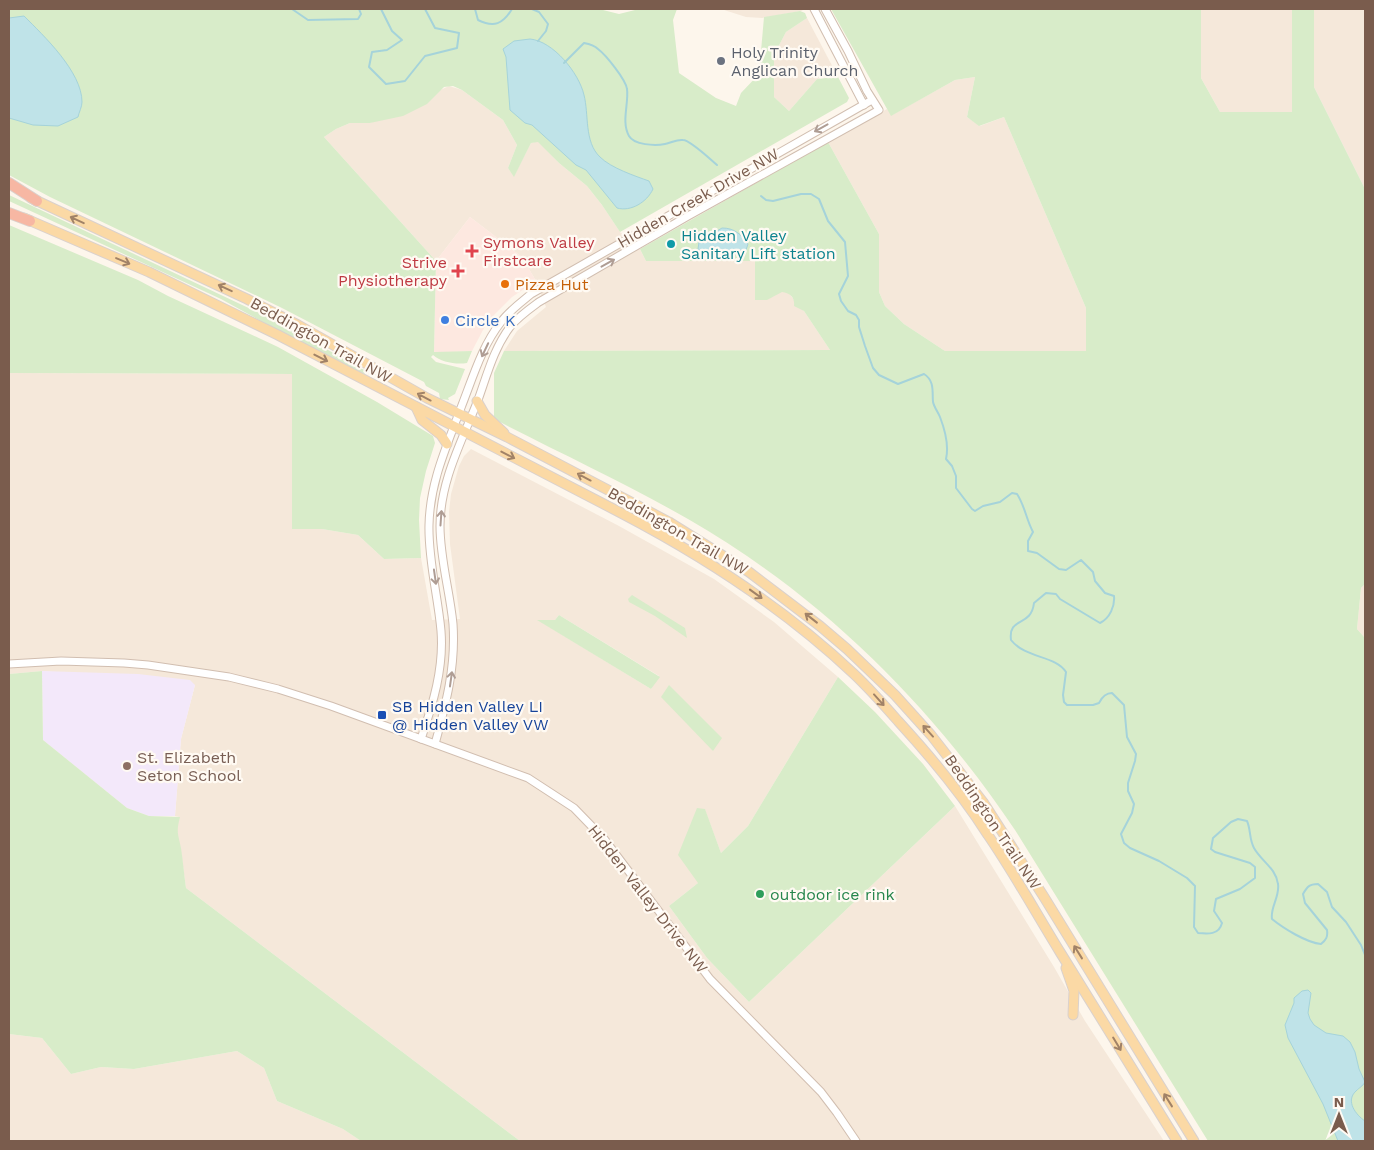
<svg xmlns="http://www.w3.org/2000/svg" width="1374" height="1150" font-family="'Work Sans',sans-serif">
<style>
.residential{fill:#f5e8da;fill-rule:evenodd}
.commercial{fill:#fde8e0}
.education{fill:#f3e8fa}
.green{fill:#d8ecc9}
.water{fill:#bfe3e8;stroke:#a5d3da}
.lines{fill:none;stroke-linecap:round;stroke-linejoin:round}
.stream{stroke:#a5d3da;stroke-width:2}
.minor-casing{stroke:#d1beb0;stroke-width:9}
.major-casing{stroke:#dad1cd;stroke-width:11}
.highway-casing{stroke:#dad1cd;stroke-width:12}
.minor{stroke:#fff;stroke-width:7}
.major{stroke:#fbd9a5;stroke-width:9}
.highway{stroke:#f7b7a3;stroke-width:10}
.oneway{stroke:#af9d94}
.oneway2{stroke:#a18267}
.worship-dot{fill:#6b7280;stroke:#fffaf3;stroke-width:2}
.culture-dot{fill:#0f9aa8;stroke:#fffaf3;stroke-width:2}
.health-dot{fill:#e0444e;stroke:#fffaf3;stroke-width:2}
.food-dot{fill:#e8710a;stroke:#fffaf3;stroke-width:2}
.shop-dot{fill:#3f7fe0;stroke:#fffaf3;stroke-width:2}
.transit-dot{fill:#1a4fb4;stroke:#fffaf3;stroke-width:2}
.education-dot{fill:#8d6e63;stroke:#fffaf3;stroke-width:2}
.leisure-dot{fill:#2e9e5b;stroke:#fffaf3;stroke-width:2}
.labels{text-anchor:middle;dominant-baseline:central;stroke-width:4.5;stroke-linejoin:round;paint-order:stroke}
.worship-label{font-size:16px;fill:#5b616d;stroke:#fffaf3;text-anchor:start}
.street-label{font-size:16px;fill:#7a5c4d;stroke:#fffaf3}
.culture-label{font-size:16px;fill:#0d838f;stroke:#fffaf3;text-anchor:start}
.health-label{font-size:16px;fill:#be3a42;stroke:#fffaf3;text-anchor:start}
.food-label{font-size:16px;fill:#c56008;stroke:#fffaf3;text-anchor:start}
.shop-label{font-size:16px;fill:#366cbe;stroke:#fffaf3;text-anchor:start}
.transit-label{font-size:16px;fill:#164399;stroke:#fffaf3;text-anchor:start}
.education-label{font-size:16px;fill:#785e54;stroke:#fffaf3;text-anchor:start}
.leisure-label{font-size:16px;fill:#27864d;stroke:#fffaf3;text-anchor:start}
</style>
<rect width="100%" height="100%" fill="#fdf6ec"/>
<!-- residential -->
<g class="residential">
<path d="M721 9H805L801 11 762 18 746 17Z"/>
<path d="M1201 9H1292V112H1220L1201 78Z"/>
<path d="M1314 9H1365V189L1314 87Z"/>
<path d="M807 18 838 77 829 76 817 79 789 111 774 97V55L786 32Z"/>
<path d="M975 77 967 117 980 126 1004 117 1086 308V351H945L904 324 885 306 879 292V234L828 142 887 109 892 115 955 80Z"/>
<path d="M449 86 462 90 503 120 517 145 508 168 514 176 531 143 538 141 559 163 587 186 602 205 620 232 640 249 646 261H755L772 297 782 291 789 293 794 300 795 304 804 311 830 350 504 351 517 331 546 307 536 281 522 257 470 217 436 261 324 137 336 129 350 123H370Z"/>
<path d="M9 373 292 374V528L322 529 358 535 384 559 421 558 432 620 460 619 450 544 449 512 451 494 459 466 464 456 471 449 619 526 714 579 774 622 838 677 748 826 721 853 705 810 698 883 669 906 707 958 749 1002 955 806 1054 967 1085 1021 1164 1141H520L186 888 180 845 177 839V826L179 817 175 816 181 739 195 685 42 671 9 674ZM559 615 659 676 651 689 538 620H555Z"/>
<path d="M1365 584V638L1357 629 1361 588Z"/>
<path d="M9 1034 42 1038 71 1074 101 1067 134 1069 237 1051 264 1068 277 1101 343 1129 361 1141H9Z"/>
</g>
<!-- commercial -->
<path class="commercial" d="M470 217 522 257 536 281 512 297 493 316 483 330 472 351 434 353 436 261Z"/>
<!-- education -->
<path class="education" d="M42 671 138 674 190 680 195 685 181 739 175 816H149L127 808 43 740Z"/>
<!-- green -->
<g class="green">
<path d="M9 9H599L619 14 639 9H677L673 20 679 73 716 98 736 106 741 93 759 74 764 17 800 11 805 13 807 18 786 32 774 55V97L789 111 817 79 826 78 832 75 838 77 849 98 847 102 620 232 602 205 587 186 559 163 538 142 531 143 514 177 508 168 517 145 503 120 462 90 453 86 444 87 427 104 403 116 370 123H350L336 129 324 137 436 261 434 352 472 351 467 363C456 365 441 362 433 355L431 357 436 362 465 369 455 394 448 398 449 400 440 399 439 393 426 386 424 382 282 308 50 197 9 175Z"/>
<path d="M831 9H1201V78L1220 112H1292V9H1314V87L1365 189V584L1361 588 1357 629 1365 638V1141H1208L1015 830C943 723 854 629 747 556 668 502 579 463 494 419V373L504 351 830 350 804 311 794 306C795 297 790 293 782 292L767 300H755V261H646L640 249 828 142 879 234V292L885 306 904 324 945 351H1086V308L1004 117 979 126 967 117 975 77 955 80 891 116Z"/>
<path d="M9 195 272 319 366 371 365 374 324 356 221 299 9 201Z"/>
<path d="M9 225 138 280 168 296 278 347 377 402 433 436 435 443 426 471 420 498 419 520 421 558 384 559 358 535 322 529H292V374L9 373Z"/>
<path d="M632 595 685 628 687 638 655 616 629 602 628 599Z"/>
<path d="M559 615 660 677 651 689 537 620H555Z"/>
<path d="M42 671 43 740 127 808 149 816 180 817C176 832 178 834 181 848 183 861 184 874 186 888L520 1141H361L343 1129 277 1101 264 1068 237 1051 134 1069 101 1067 71 1074 42 1038 9 1034V674Z"/>
<path d="M838 677 875 712 923 764 955 806 749 1002 707 958 669 906 698 883 678 855 697 808 705 809 721 853 748 826Z"/>
<path d="M669 685 722 738 713 751 661 697Z"/>
</g>
<!-- water -->
<g class="water">
<path d="M24 16C44 36 82 72 82 102 82 107 79 112 78 117L58 126 33 125 9 118V18Z"/>
<path d="M530 39C553 41 579 73 584 95 589 114 584 142 600 157 611 168 635 176 649 181L653 189C647 202 631 212 617 208L586 170 576 165 532 125 525 123 510 110 506 57 503 49 514 41Z"/>
<path d="M722 228C734 228 741 234 748 244L746 250 743 252 703 253 698 249 699 242Z"/>
<path d="M1308 990 1311 993 1308 1013 1310 1019 1314 1025 1326 1033 1343 1036 1350 1042 1355 1052 1359 1069 1365 1082C1362 1087 1360 1087 1356 1091 1345 1101 1356 1115 1365 1121V1141H1338L1323 1104 1288 1038 1285 1025 1294 1003V998L1302 991Z"/>
</g>
<g class="lines">
<!-- stream -->
<g class="stream">
<path d="M292 9 308 20 358 19 361 14 359 9"/>
<path d="M381 9 392 31 402 40 387 50 372 52 369 67 386 84 405 81 425 56 457 48 459 33 435 28 425 9"/>
<path d="M475 9 478 20C494 28 503 24 512 9"/>
<path d="M532 9 539 12 548 24 546 31 538 41"/>
<path d="M564 63 584 43C590 44 594 45 598 49 606 55 626 80 627 89 629 103 621 122 629 136 634 145 655 146 665 144 671 143 677 139 683 140 690 140 710 159 717 165"/>
<path d="M761 196 766 200 773 201 801 194H811L819 199 828 221 845 242 848 276 839 294 841 301 848 311 856 315 859 320V327L865 346 873 368 879 375 898 384 924 374C935 381 932 392 933 402 934 407 938 412 940 417 945 430 949 446 946 459L952 466 956 476V488L972 509 975 511 983 506 1000 502 1012 493 1017 494C1025 506 1026 519 1033 532L1028 541V551L1037 553 1059 569 1066 570 1081 560 1093 572 1095 581 1105 593 1114 596C1115 606 1110 618 1100 623L1060 599 1056 594 1046 593 1034 603C1031 628 1008 616 1011 640 1026 659 1055 655 1066 672L1063 695 1064 702 1067 705H1093L1099 703C1102 697 1106 693 1112 693L1124 705 1127 737 1136 754 1135 761 1128 783V791L1134 804 1132 813 1121 834 1124 843 1130 848 1159 861 1187 878 1195 886 1194 927 1198 933C1208 934 1219 935 1222 923L1214 911 1216 899 1240 889 1255 878V867L1250 863 1215 852 1211 849 1213 838 1231 822 1238 819 1247 821C1251 830 1249 839 1254 848 1261 861 1276 868 1278 884 1280 897 1270 907 1272 919 1283 928 1307 943 1321 944 1326 940 1328 937 1327 930L1305 903 1303 894C1307 887 1309 884 1318 884L1327 892 1332 907 1346 922 1361 945 1365 955"/>
</g>
<defs>
<g id="minor">
<path d="M814 9 864 105"/>
<path d="M9 664 61 661 124 663 148 665 229 677 278 689 331 706 528 778 574 808 605 840 710 979 821 1092 837 1113 856 1141"/>
<path d="M421 739C433 704 444 668 441 631 438 596 428 560 429 525 430 481 447 446 462 405 473 377 482 346 501 322 509 311 520 303 531 294L872 100"/>
<path d="M435 744C446 704 456 666 453 624 450 592 440 559 440 526 440 481 462 441 478 400 487 375 494 348 510 327 518 317 528 310 539 302L688 216 879 110 867 91 848 51 825 9"/>
</g>
<g id="major">
<path d="M31 198 247 299 298 325 427 398 507 437 669 522 749 572 820 626 847 649 895 695 931 735 983 802 1044 897 1194 1141"/>
<path d="M24 218 149 272 278 335 623 514C707 558 785 609 854 674 870 689 884 705 898 721 931 757 962 794 988 835 1014 873 1036 913 1060 952 1099 1015 1138 1078 1177 1141"/>
<path d="M477 401 485 415 504 433"/>
<path d="M416 407 422 420 441 435 447 444"/>
<path d="M1066 968 1074 991 1073 1015"/>
</g>
<g id="highway">
<path d="M9 183 37 201"/>
<path d="M9 213 30 221"/>
</g>
</defs>
<!-- minor casing -->
<use href="#minor" class="minor-casing"/>
<!-- major casing -->
<use href="#major" class="major-casing"/>
<!-- highway casing -->
<use href="#highway" class="highway-casing"/>
<!-- minor -->
<use href="#minor" class="minor"/>
<!-- major -->
<use href="#major" class="major"/>
<!-- highway -->
<use href="#highway" class="highway"/>
</g>
<!-- one-way arrows -->
<defs><path id="oneway-shaft" d="M-6 0H5M1.5-3L5.5 0L1.5 3" fill="none" stroke-width="1.6" stroke-linecap="round" stroke-linejoin="round" transform="scale(1.25)"/></defs>
<g class="oneway">
<use href="#oneway-shaft" transform="translate(821 128) rotate(151)"/>
<use href="#oneway-shaft" transform="translate(608 263) rotate(-29)"/>
<use href="#oneway-shaft" transform="translate(485 350) rotate(115)"/>
<use href="#oneway-shaft" transform="translate(441 518) rotate(-86)"/>
<use href="#oneway-shaft" transform="translate(435 577) rotate(82)"/>
<use href="#oneway-shaft" transform="translate(451 679) rotate(-82)"/>
</g>
<g class="oneway2">
<use href="#oneway-shaft" transform="translate(77 220) rotate(-155)"/>
<use href="#oneway-shaft" transform="translate(123 261) rotate(23)"/>
<use href="#oneway-shaft" transform="translate(225 288) rotate(-155)"/>
<use href="#oneway-shaft" transform="translate(321 358) rotate(27)"/>
<use href="#oneway-shaft" transform="translate(424 397) rotate(-152)"/>
<use href="#oneway-shaft" transform="translate(508 455) rotate(27)"/>
<use href="#oneway-shaft" transform="translate(584 477) rotate(-152)"/>
<use href="#oneway-shaft" transform="translate(756 594) rotate(36)"/>
<use href="#oneway-shaft" transform="translate(811 618) rotate(-142)"/>
<use href="#oneway-shaft" transform="translate(879 700) rotate(48)"/>
<use href="#oneway-shaft" transform="translate(928 731) rotate(-132)"/>
<use href="#oneway-shaft" transform="translate(1078 952) rotate(-122)"/>
<use href="#oneway-shaft" transform="translate(1117 1044) rotate(59)"/>
<use href="#oneway-shaft" transform="translate(1168 1100) rotate(-122)"/>
</g>
<!-- markers -->
<circle class="worship-dot" cx="721" cy="61" r="5"/>
<circle class="culture-dot" cx="671" cy="244" r="5"/>
<g class="health-dot">
<path d="M469.5 243.5h5v5h5v5h-5v5h-5v-5h-5v-5h5z"/>
<path d="M455.5 263.5h5v5h5v5h-5v5h-5v-5h-5v-5h5z"/>
</g>
<circle class="food-dot" cx="505" cy="284" r="5"/>
<circle class="shop-dot" cx="445" cy="320" r="5"/>
<rect class="transit-dot" x="377" y="710" width="10" height="10" rx="2.5"/>
<circle class="education-dot" cx="127" cy="766" r="5"/>
<circle class="leisure-dot" cx="760" cy="894" r="5"/>
<g class="labels">
<!-- worship labels -->
<g class="worship-label">
<text x="731" y="52">Holy Trinity<tspan x="731" dy="18">Anglican Church</tspan></text>
</g>
<!-- street labels -->
<g class="street-label">
<text transform="translate(698 198) rotate(-30)">Hidden Creek Drive NW</text>
<text transform="translate(321 340) rotate(29)">Beddington Trail NW</text>
<text transform="translate(678 531) rotate(30)">Beddington Trail NW</text>
<text transform="translate(993 822) rotate(56)">Beddington Trail NW</text>
<text transform="translate(648 899) rotate(52)">Hidden Valley Drive NW</text>
</g>
<!-- culture labels -->
<g class="culture-label">
<text x="681" y="235">Hidden Valley<tspan x="681" dy="18">Sanitary Lift station</tspan></text>
</g>
<!-- health labels -->
<g class="health-label">
<text x="483" y="242">Symons Valley<tspan x="483" dy="18">Firstcare</tspan></text>
<text x="447" y="262" text-anchor="end">Strive<tspan x="447" dy="18">Physiotherapy</tspan></text>
</g>
<!-- food labels -->
<g class="food-label">
<text x="515" y="284">Pizza Hut</text>
</g>
<!-- shop labels -->
<g class="shop-label">
<text x="455" y="320">Circle K</text>
</g>
<!-- transit labels -->
<g class="transit-label">
<text x="392" y="706">SB Hidden Valley LI<tspan x="392" dy="18">@ Hidden Valley VW</tspan></text>
</g>
<!-- education labels -->
<g class="education-label">
<text x="137" y="757">St. Elizabeth<tspan x="137" dy="18">Seton School</tspan></text>
</g>
<!-- leisure labels -->
<g class="leisure-label">
<text x="770" y="894">outdoor ice rink</text>
</g>
</g>
<!-- border -->
<rect width="1374" height="1150" fill="none" stroke="#7a5c4d" stroke-width="20"/>
<!-- north arrow -->
<g transform="translate(1339 1115)" stroke="#fffaf3" stroke-width="4" paint-order="stroke">
<path d="M0-4L9 19L0 12L-9 19Z" fill="#7a5c4d"/>
<text y="-8" font-size="14" font-weight="bold" text-anchor="middle" fill="#7a5c4d">N</text>
</g>
</svg>
